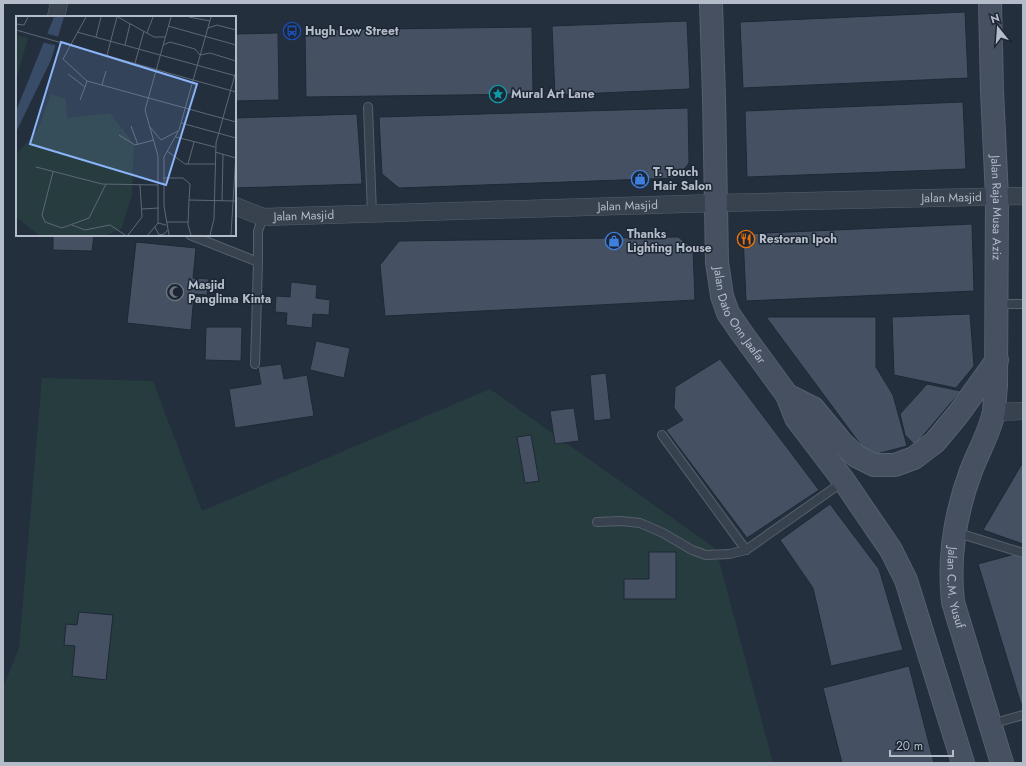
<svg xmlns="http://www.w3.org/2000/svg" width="1026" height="766" font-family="Jost,sans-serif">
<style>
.green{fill:#263c3f}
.building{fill:#455162;stroke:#1f2835}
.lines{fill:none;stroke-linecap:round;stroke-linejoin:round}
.service-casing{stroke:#565f6c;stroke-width:10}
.minor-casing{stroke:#565f6c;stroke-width:18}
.secondary-casing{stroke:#565f6c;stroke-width:24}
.service{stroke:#38414e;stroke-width:8}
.minor{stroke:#38414e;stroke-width:17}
.secondary{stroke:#465061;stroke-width:22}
.labels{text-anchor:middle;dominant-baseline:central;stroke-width:3;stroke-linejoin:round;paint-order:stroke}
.poi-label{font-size:12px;font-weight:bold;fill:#b4bcc9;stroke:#1d2633;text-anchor:start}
.street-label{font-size:12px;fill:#b4bcc9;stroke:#1d2633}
.inset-road{fill:none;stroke:#5e6776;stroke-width:1}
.view{fill:#8ab4f8;fill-opacity:0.15;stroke:#8ab4f8;stroke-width:2}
.inset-edge{fill:none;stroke:#b4bcc9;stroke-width:2}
</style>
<rect width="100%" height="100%" fill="#242f3e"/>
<!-- green -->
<path class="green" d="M42 378 153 381 202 511 490 389 716 549 773 763H3V687L19 648Z"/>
<!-- building -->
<g class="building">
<path d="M965 12 968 78 743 88 740 22Z"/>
<path d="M687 21 690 89 555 95 552 26Z"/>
<path d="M532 27 533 94 306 97 305 30Z"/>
<path d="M278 33 279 100 235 101V34Z"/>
<path d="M963 102 966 169 747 177 745 111Z"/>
<path d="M688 108 689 163 677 178 399 188 382 174 379 117Z"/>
<path d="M357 114 362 184 235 188V118Z"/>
<path d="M972 224 974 291 746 301 743 234Z"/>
<path d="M53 235H94L92 251 53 250Z"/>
<path d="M678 237 693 248 695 300 385 316 380 265 399 241Z"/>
<path d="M136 242 196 248 193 278 209 279 207 295 194 294 191 330 127 323Z"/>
<path d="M291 282 317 285 316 298 330 300 329 315 313 314 312 328 286 325 287 313 275 312 276 296 290 297Z"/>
<path d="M970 314 974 366 956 388 894 375 892 317Z"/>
<path d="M766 317H876V367L893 395 907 446 869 456Z"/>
<path d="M206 327H242L241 361 205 360Z"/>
<path d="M316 341 350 348 344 378 310 370Z"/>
<path d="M720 359 819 490 747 538 666 430 683 420 674 408 675 387Z"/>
<path d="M281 364 284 379 307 375 314 416 235 428 229 389 261 384 258 367Z"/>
<path d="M606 373 611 419 594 421 590 375Z"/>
<path d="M927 384 961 391 915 445 905 435 900 414Z"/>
<path d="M574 408 579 441 555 444 550 411Z"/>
<path d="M531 435 539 481 525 483 517 437Z"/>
<path d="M1023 462V544L983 530Z"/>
<path d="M830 504 879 569 903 650 831 666 813 588 780 540Z"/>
<path d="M649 552H676V599H624V579H649Z"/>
<path d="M1015 554 1023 557V704H1021L978 564Z"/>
<path d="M79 612 113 615 106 680 72 676 75 646 64 645 66 624 77 625Z"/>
<path d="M909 666 934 763H842L823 688Z"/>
</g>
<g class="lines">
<defs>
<g id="service">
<path d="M368 107 372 214"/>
<path d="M190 235 258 262V231L263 217"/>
<path d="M998 304H1023"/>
<path d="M255 364 258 262"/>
<path d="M662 435 746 550"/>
<path d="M597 522 621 521 640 523 663 533 692 550 706 555 729 554 746 550 844 481"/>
<path d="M955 532 1023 553"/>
<path d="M991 724 1023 715"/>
</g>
<g id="minor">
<path d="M56 17 59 3"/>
<path id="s1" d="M235 206 263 217 716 203 1023 196"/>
<path d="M994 412 1023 411"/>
</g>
<g id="secondary">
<path id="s2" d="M711 3 714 97 717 262 722 296 728 313 741 332 787 395 796 418 844 481 891 550 906 580 963 763"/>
<path id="s3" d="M990 3 992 91 997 197 996 386C995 394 995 403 994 411 991 430 978 452 971 471 955 514 948 556 953 602L1002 763"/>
<path d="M787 395 813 408 842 443 856 456 874 465H895L914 458 935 442 959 413 997 360"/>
</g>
</defs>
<!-- service casing -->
<use href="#service" class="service-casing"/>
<!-- minor casing -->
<use href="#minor" class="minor-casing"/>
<!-- secondary casing -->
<use href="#secondary" class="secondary-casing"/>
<!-- service -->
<use href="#service" class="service"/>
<!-- minor -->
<use href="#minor" class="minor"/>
<!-- secondary -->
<use href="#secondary" class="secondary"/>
</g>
<!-- icons -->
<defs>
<symbol id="bus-ring" viewBox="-11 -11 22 22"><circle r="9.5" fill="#1d2633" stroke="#1a4fb4" stroke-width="1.5"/><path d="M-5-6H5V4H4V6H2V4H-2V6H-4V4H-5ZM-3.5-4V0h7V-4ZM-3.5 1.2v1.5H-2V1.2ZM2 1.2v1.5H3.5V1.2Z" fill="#1a4fb4"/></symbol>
<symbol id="sight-ring" viewBox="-11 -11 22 22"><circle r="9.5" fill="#1d2633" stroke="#0f9aa8" stroke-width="1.5"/><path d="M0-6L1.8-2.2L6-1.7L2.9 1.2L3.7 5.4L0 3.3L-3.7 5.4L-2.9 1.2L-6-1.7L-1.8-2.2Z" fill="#0f9aa8"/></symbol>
<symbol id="shop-ring" viewBox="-11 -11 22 22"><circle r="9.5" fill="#1d2633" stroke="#3f7fe0" stroke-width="1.5"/><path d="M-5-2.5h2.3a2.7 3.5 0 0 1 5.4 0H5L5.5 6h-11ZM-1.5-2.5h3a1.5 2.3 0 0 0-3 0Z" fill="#3f7fe0"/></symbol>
<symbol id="restaurant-ring" viewBox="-11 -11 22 22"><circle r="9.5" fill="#1d2633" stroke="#e8710a" stroke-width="1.5"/><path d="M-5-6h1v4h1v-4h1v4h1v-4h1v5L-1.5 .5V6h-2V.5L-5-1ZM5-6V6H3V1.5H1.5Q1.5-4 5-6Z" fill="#e8710a"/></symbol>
<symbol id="mosque-ring" viewBox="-11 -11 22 22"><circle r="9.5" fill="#1d2633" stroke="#6b7280" stroke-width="1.5"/><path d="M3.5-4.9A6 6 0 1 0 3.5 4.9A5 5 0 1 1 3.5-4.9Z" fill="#6b7280"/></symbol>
</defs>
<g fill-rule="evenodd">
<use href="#bus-ring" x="282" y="21" width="20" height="20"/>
<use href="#sight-ring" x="488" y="84" width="20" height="20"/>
<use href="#shop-ring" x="630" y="169" width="20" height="20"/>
<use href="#restaurant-ring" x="736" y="229" width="20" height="20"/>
<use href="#shop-ring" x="604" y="231" width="20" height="20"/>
<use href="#mosque-ring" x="165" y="282" width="20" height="20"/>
</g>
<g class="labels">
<!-- poi labels -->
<g class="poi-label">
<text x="305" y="31">Hugh Low Street</text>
<text x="511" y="94">Mural Art Lane</text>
<text x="653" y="172">T. Touch<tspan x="653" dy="14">Hair Salon</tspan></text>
<text x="627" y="234">Thanks<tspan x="627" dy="14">Lighting House</tspan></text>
<text x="759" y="239">Restoran Ipoh</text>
<text x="188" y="285">Masjid<tspan x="188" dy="14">Panglima Kinta</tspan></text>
</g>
<!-- street labels -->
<g class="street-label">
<text stroke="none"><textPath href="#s1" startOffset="719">Jalan Masjid</textPath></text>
<text stroke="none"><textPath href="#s1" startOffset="395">Jalan Masjid</textPath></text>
<text stroke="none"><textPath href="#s3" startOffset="205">Jalan Raja Musa Aziz</textPath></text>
<text stroke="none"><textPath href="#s1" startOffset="71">Jalan Masjid</textPath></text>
<text stroke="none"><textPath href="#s2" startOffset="318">Jalan Dato Onn Jaafar</textPath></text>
<text stroke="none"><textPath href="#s3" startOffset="592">Jalan C.M. Yusuf</textPath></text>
</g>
</g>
<!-- overview -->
<g transform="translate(16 16)">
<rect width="220" height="220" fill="#242f3e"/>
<path d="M0 19 12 22 0 64ZM35 78 50 83 51 102 94 97 118 128 116 180 105 213 90 219H23L0 201V139L22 113Z" fill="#263c3f"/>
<path d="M38 1H48L35 44 0 116V95Z" fill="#394c67"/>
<path d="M28 17 44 21 42 30 25 26Z" fill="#242f3e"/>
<path class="inset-road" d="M70 1 47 43 71 65 220 106M102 1 138 21H149M173 1 194 5M0 8 8 9 12 1M152 10 220 29M192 12 201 9 220 14M0 14 220 76M61 16 220 60M131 17 137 1M80 21 85 1M109 29 114 8M147 29 154 26 179 33 184 39 194 37 220 45M91 39 101 1M119 47 128 15M52 58 69 71 71 65M86 69 90 55M64 84 69 71M165 107 220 122M115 110 122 129M134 111 145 124 162 115M103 119 119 129 138 124M160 121 199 131M151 135 169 148H199M199 136 220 142M172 148 178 126M20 151 86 168 142 169M37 156 26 199 29 206 46 212 73 202 90 168M147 162H167L174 168 173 184 219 185M173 184 172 209 175 219M206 184 207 138M126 193 143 192M150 206H172M142 207V140L129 94 155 1M56 209 69 214 94 209 109 219M139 211 143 219 148 218 152 214M112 219 126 201 124 169M132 219 142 207 150 209M153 219 148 190V141L163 114 195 1M194 219 198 203 200 127 220 55M215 219 220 137"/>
<path class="view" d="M45 26 181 68 150 169 14 128Z"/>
<rect width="220" height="220" class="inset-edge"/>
</g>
<!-- border -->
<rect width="1026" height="766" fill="none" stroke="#b4bcc9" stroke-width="8"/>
<!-- north arrow -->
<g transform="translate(998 28) rotate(343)" stroke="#1d2633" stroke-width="3" paint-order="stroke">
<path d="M0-3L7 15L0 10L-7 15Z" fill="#b4bcc9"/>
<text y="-6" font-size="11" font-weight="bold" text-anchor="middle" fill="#b4bcc9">N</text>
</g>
<!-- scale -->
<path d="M890 750v6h63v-6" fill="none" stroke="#b4bcc9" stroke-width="2"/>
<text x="896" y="750" font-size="12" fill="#b4bcc9" stroke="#1d2633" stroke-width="3" paint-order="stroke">20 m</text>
</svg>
